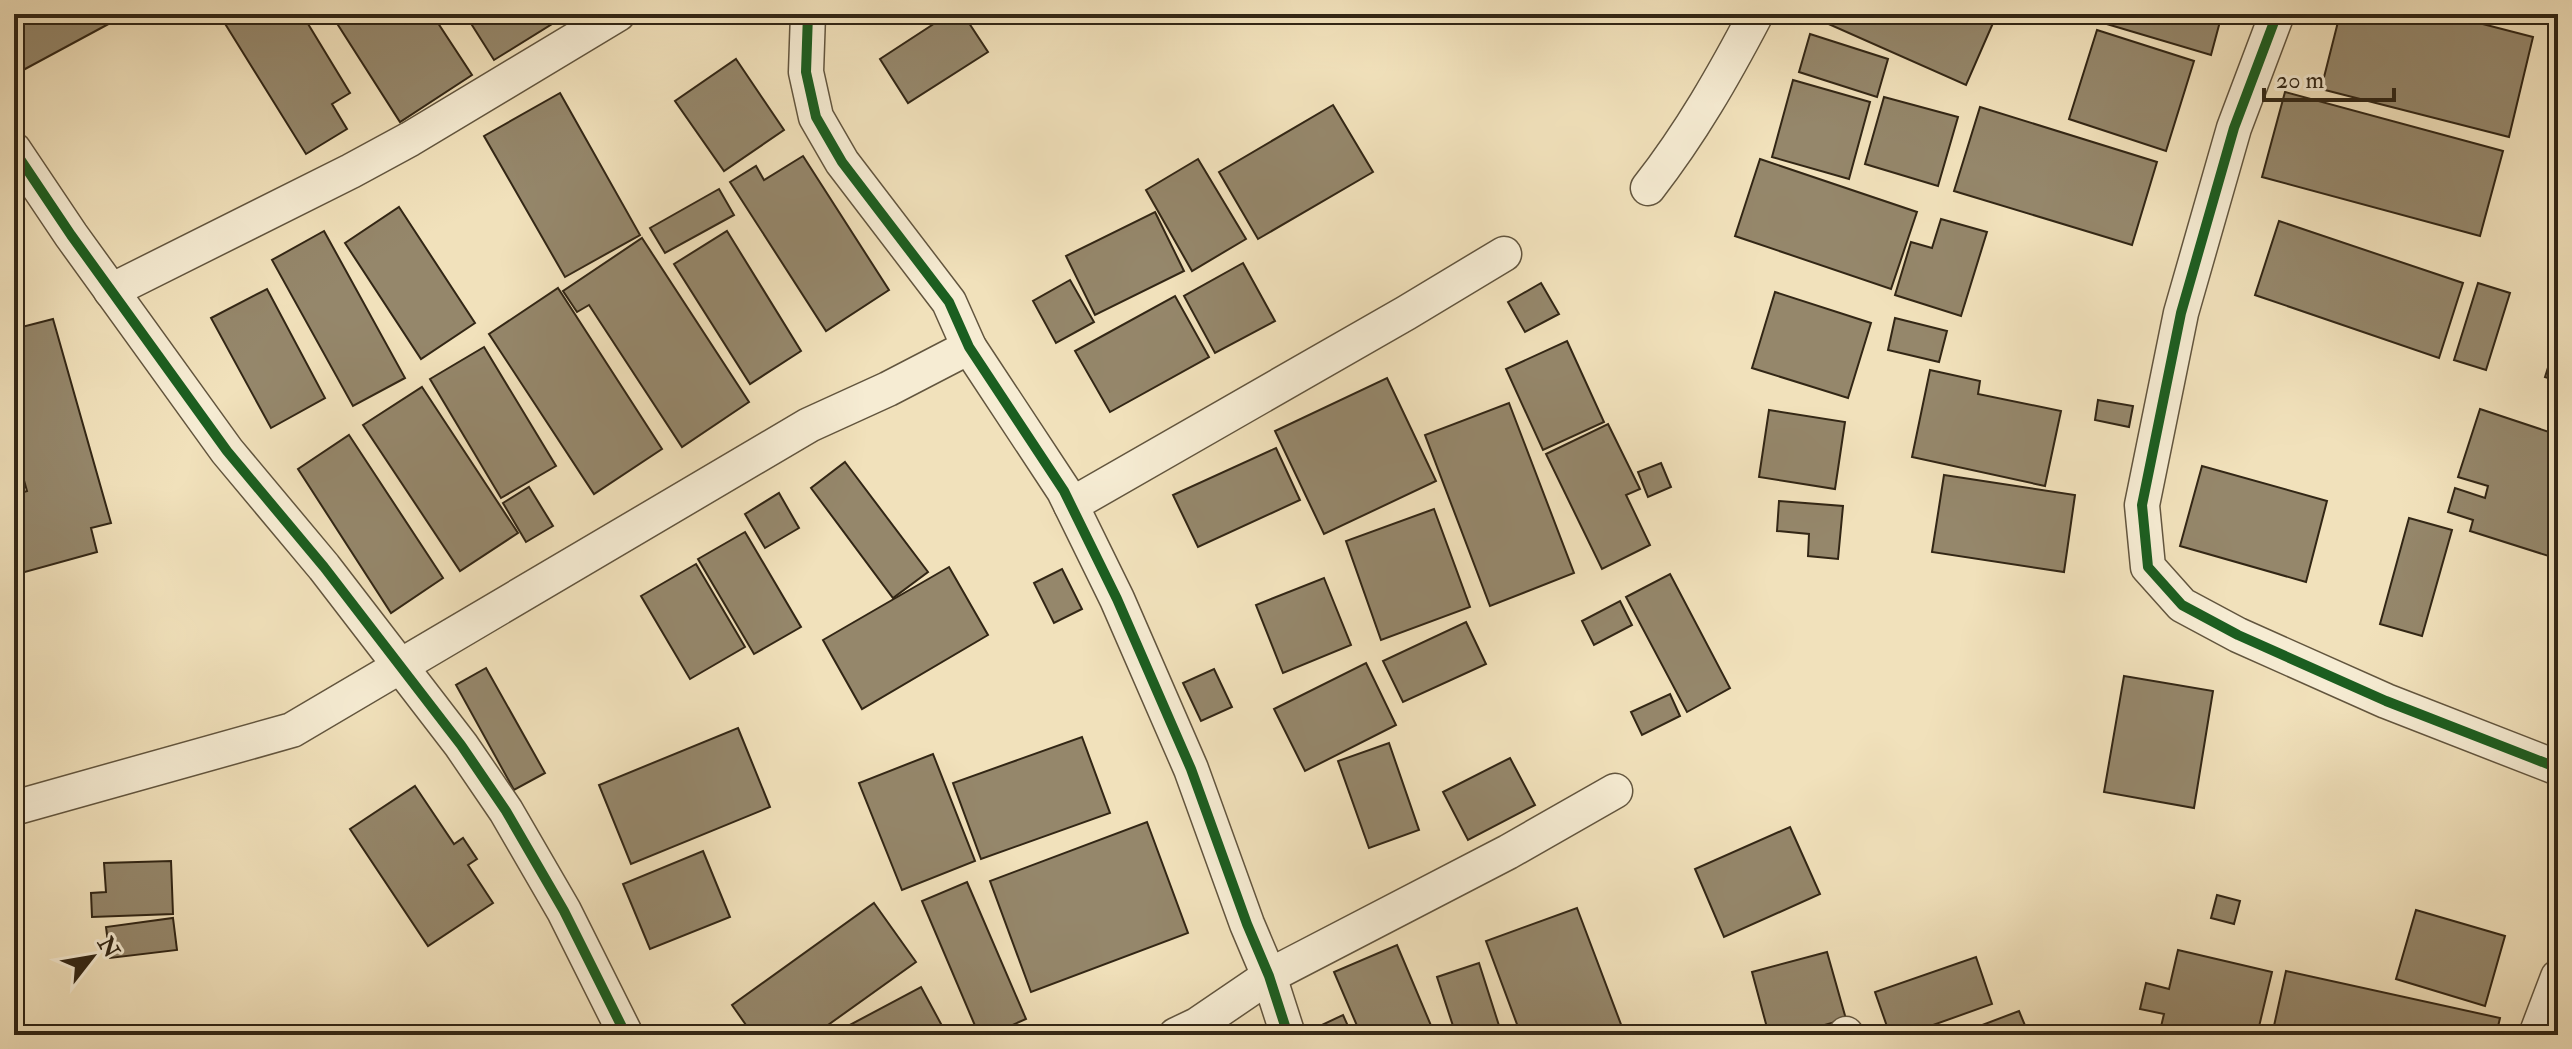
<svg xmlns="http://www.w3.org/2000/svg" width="2572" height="1049" font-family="'IM FELL Double Pica',serif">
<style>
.building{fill:#95876b;stroke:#322615;stroke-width:2}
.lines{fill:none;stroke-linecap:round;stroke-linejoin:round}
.minor-casing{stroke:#62553e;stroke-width:37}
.minor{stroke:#f6ecd3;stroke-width:34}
.cycleway-casing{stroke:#f6ecd3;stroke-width:15}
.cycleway{stroke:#1b5e20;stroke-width:10}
</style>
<rect width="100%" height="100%" fill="#f1e1bb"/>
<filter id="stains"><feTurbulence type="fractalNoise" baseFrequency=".0025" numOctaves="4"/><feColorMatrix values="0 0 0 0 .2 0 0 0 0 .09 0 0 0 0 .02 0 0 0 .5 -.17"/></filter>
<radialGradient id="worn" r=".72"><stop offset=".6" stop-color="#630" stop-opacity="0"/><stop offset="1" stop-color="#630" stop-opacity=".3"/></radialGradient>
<!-- building -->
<g class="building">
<path d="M14 14H127L14 75Z"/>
<path d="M219 14H302L350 93 332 104 347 129 306 154Z"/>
<path d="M331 14H432L472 75 400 122Z"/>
<path d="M465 14H558L560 19 494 60Z"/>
<path d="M949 14H963L988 52 908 103 880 59Z"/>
<path d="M1828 14H1997L1966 85 1824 22Z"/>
<path d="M2073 14H2222L2211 55Z"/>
<path d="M2340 14H2444L2533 37 2509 137 2321 89Z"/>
<path d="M2097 30 2194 61 2166 151 2069 119Z"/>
<path d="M1810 34 1888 59 1877 97 1799 72Z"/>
<path d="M736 59 784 130 724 171 675 101Z"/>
<path d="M1793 80 1870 102 1849 179 1772 157Z"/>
<path d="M2285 92 2503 151 2480 236 2262 177Z"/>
<path d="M560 93 640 235 565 277 484 136Z"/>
<path d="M1884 97 1958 117 1938 186 1865 164Z"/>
<path d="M1333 105 1373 172 1258 239 1219 172Z"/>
<path d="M1980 107 2157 162 2132 245 1954 191Z"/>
<path d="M803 156 889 290 826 331 730 182 756 166 764 180Z"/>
<path d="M1198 159 1246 239 1192 271 1146 190Z"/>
<path d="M1760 159 1917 212 1891 289 1735 236Z"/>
<path d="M719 189 734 215 665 253 650 228Z"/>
<path d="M399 207 475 323 421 359 345 243Z"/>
<path d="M1155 212 1184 271 1095 315 1066 256Z"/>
<path d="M1941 219 1987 232 1961 316 1895 295 1911 242 1932 248Z"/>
<path d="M2279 221 2463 283 2439 358 2255 295Z"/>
<path d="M324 231 405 378 353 406 272 260Z"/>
<path d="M727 231 801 351 750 384 674 264Z"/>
<path d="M642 238 749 402 682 447 589 305 577 312 563 291Z"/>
<path d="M1243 263 1275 321 1215 353 1184 296Z"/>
<path d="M1070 280 1094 322 1056 343 1033 301Z"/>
<path d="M1541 283 1559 314 1525 332 1508 302Z"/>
<path d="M2478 283 2510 293 2486 370 2454 360Z"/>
<path d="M558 288 662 449 594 494 489 334Z"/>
<path d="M267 289 325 398 271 428 211 318Z"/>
<path d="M1775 292 1871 323 1848 398 1752 368Z"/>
<path d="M1175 296 1209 357 1110 412 1075 351Z"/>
<path d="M1895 318 1947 331 1939 362 1888 350Z"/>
<path d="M53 319 111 523 91 528 97 552 14 575V495L27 491 14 445V329Z"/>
<path d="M2558 336V381L2545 377Z"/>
<path d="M1567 341 1604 422 1543 450 1506 369Z"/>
<path d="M484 347 556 466 501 498 430 379Z"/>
<path d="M1930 370 1980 381 1978 394 2061 411 2045 486 1912 457Z"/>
<path d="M1387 378 1436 481 1324 534 1275 431Z"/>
<path d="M422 387 518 533 460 571 363 425Z"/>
<path d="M2098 400 2133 406 2129 427 2095 420Z"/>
<path d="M1509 403 1574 573 1490 606 1425 435Z"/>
<path d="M2480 409 2558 435V559L2470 531 2473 520 2448 512 2455 488 2485 498 2488 486 2458 477Z"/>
<path d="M1769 410 1845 422 1835 489 1759 477Z"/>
<path d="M1608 424 1640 489 1626 495 1650 545 1602 569 1546 454Z"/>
<path d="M349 435 443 578 391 613 298 469Z"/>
<path d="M1276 448 1300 500 1198 547 1173 495Z"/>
<path d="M845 462 928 572 893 598 811 488Z"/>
<path d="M1661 463 1671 487 1648 497 1638 472Z"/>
<path d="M2202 466 2327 501 2306 582 2180 546Z"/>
<path d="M1944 475 2075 495 2064 572 1932 552Z"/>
<path d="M529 487 553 526 526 542 503 503Z"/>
<path d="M779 493 799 528 765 548 745 514Z"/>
<path d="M1779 501 1843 506 1838 559 1808 556 1809 534 1777 531Z"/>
<path d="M1434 509 1470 607 1381 640 1346 541Z"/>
<path d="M2409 518 2452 530 2422 636 2380 624Z"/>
<path d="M745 532 801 627 754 654 698 559Z"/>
<path d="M696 564 745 647 690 679 641 596Z"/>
<path d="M949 567 988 635 862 709 823 640Z"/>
<path d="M1062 569 1082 609 1054 623 1034 583Z"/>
<path d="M1670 574 1730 688 1687 712 1626 597Z"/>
<path d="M1324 578 1351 645 1283 673 1256 605Z"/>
<path d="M1620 601 1632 625 1594 645 1582 621Z"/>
<path d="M1466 622 1486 664 1403 702 1383 661Z"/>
<path d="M1366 663 1396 725 1305 771 1274 709Z"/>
<path d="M486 668 545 773 514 790 456 685Z"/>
<path d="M1214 669 1232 707 1201 721 1183 683Z"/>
<path d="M2124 676 2213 691 2194 808 2104 792Z"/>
<path d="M1670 694 1680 716 1642 735 1631 712Z"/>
<path d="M738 728 770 807 631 864 599 785Z"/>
<path d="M1082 737 1110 813 981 859 953 783Z"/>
<path d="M1389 743 1419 830 1369 848 1338 761Z"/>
<path d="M933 754 975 861 902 890 859 783Z"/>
<path d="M1510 758 1535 805 1468 840 1443 792Z"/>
<path d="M415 786 454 844 463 838 477 859 468 865 493 903 428 946 350 829Z"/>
<path d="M1147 822 1188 933 1031 992 990 881Z"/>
<path d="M1790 827 1820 894 1724 937 1695 869Z"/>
<path d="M703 851 730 917 650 949 623 884Z"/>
<path d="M171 861 173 914 92 917 91 893 106 892 104 863Z"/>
<path d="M967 882 1026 1019 990 1035H979L922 901Z"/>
<path d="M2217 895 2240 901 2234 924 2211 918Z"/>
<path d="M874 903 916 962 814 1035H753L732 1005Z"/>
<path d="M1577 908 1625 1035H1521L1486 941Z"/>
<path d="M2416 910 2505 936 2485 1006 2396 979Z"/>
<path d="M173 918 177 950 110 958 106 927Z"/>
<path d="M1397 945 1435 1035H1361L1334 972Z"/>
<path d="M2178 950 2272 972 2257 1035H2159L2164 1014 2140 1009 2146 983 2169 989Z"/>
<path d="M1827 952 1846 1019 1789 1035H1769L1752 972Z"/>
<path d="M1976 957 1992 1004 1905 1035H1890L1875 992Z"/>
<path d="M1479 963 1502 1035H1456L1437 977Z"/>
<path d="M2286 971 2500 1018 2496 1035H2272Z"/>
<path d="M921 987 947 1035H831Z"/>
<path d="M2019 1011 2029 1035H1956Z"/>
<path d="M1343 1015 1352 1035H1308L1307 1032Z"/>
</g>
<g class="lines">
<defs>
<g id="minor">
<path d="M808 14 806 72 816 117 842 162 949 302 969 347 1064 491 1117 599 1191 769 1247 924 1269 976 1288 1035"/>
<path d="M2277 14 2234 128 2181 313 2142 505 2148 567 2182 605 2238 635 2386 701 2558 768"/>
<path d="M14 150 71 235 227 451 324 567 461 745 506 811 564 911 626 1035"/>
<path d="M1648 188C1691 133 1724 75 1756 14"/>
<path d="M111 291 351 171 410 139 618 14"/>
<path d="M1071 505 1406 313 1504 254"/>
<path d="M14 808 292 730 809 425 888 389 969 347"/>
<path d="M1846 1034V1035"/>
<path d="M1176 1035 1197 1025 1269 976 1508 852 1615 791"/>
<path d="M2536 1035 2558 977"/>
</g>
</defs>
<!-- minor casing -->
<use href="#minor" class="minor-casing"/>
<!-- minor -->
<use href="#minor" class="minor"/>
<defs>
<g id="cycleway">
<path d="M808 14 806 72 816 117 842 162 949 302 969 347 1064 491 1117 599 1191 769 1247 924 1269 976 1288 1035"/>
<path d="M2277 14 2234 128 2181 313 2142 505 2148 567 2182 605 2238 635 2386 701 2558 768"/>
<path d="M14 150 71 235 227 451 324 567 461 745 506 811 564 911 626 1035"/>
</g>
</defs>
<!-- cycleway casing -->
<use href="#cycleway" class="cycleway-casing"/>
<!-- cycleway -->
<use href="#cycleway" class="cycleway"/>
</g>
<!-- margin -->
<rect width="2572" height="1049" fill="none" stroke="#f1e1bb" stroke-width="48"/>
<rect x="16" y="16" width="2540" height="1017" fill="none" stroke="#322615" stroke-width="4"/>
<rect x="24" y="24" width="2524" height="1001" fill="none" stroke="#322615" stroke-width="2"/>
<!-- north arrow -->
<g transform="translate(92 957) rotate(59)" stroke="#f6ecd3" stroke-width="6" paint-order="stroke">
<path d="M0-6L14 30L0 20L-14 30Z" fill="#322615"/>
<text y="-12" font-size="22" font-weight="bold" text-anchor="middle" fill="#322615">N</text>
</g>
<!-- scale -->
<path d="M2264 88v12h130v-12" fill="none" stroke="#322615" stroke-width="4"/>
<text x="2276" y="88" font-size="24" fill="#322615" stroke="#f6ecd3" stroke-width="6" paint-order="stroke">20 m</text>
<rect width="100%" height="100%" filter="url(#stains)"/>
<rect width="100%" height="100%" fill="url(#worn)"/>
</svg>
